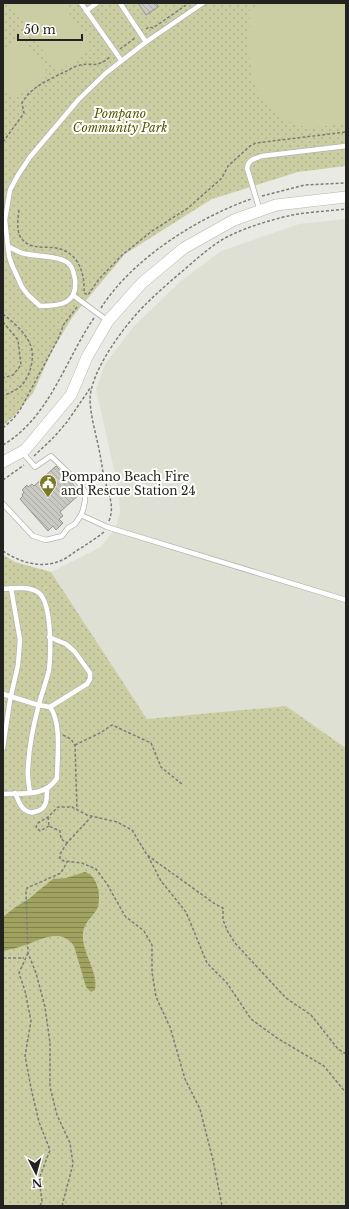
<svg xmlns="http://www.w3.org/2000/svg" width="349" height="1209" font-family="'Libre Baskerville',serif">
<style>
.built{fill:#dee0d3}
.grass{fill:url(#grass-dots)}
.garden{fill:#cbcea3}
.water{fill:url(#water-rules)}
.building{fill:url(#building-back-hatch);stroke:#959590}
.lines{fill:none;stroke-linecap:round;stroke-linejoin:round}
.service-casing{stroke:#b6b6b1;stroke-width:6}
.tertiary-casing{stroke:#b6b6b1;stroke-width:12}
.path{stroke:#7c7d79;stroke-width:1.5;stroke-dasharray:3 2;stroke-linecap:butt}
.service{stroke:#fff;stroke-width:4.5}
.tertiary{stroke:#fff;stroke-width:11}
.labels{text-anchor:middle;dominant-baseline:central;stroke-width:4;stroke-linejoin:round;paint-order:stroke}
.park-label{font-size:12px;font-style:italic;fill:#565801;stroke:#fffffe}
.poi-label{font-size:12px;fill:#222220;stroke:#fffffe;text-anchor:start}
</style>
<defs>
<pattern id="grass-dots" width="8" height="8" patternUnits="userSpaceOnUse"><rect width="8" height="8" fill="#cbcea3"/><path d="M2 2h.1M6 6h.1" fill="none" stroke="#aeb18c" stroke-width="1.8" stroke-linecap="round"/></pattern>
<pattern id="water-rules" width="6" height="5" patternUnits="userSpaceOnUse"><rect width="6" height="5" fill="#a0a35f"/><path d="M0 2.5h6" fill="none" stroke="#82844e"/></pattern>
<pattern id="building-back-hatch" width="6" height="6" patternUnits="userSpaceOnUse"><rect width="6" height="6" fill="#c8c9c3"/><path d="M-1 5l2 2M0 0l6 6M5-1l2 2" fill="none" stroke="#acaca7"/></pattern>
</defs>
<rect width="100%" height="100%" fill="#e9eae4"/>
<!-- built -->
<path class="built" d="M346 219V748L286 706 147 719 51 572 101 547 115 529 120 513 119 492 96 389 105 364 134 326 181 281 221 251 299 224Z"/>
<!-- grass -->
<g class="grass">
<path d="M3 3H346V166L298 172 212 199 125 254 73 316 52 351 33 393 12 418 3 426Z"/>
<path d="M3 555 15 562 51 572 147 719 286 706 346 748V1206H3Z"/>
</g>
<!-- garden -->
<g class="garden">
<path d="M10 3H62L93 48 58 72Z"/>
<path d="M269 3H346V124C331 125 312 129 297 125 291 124 284 118 279 114 242 89 250 47 250 8Z"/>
<path d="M22 36 49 75 13 99 3 84V50Z"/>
</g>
<!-- water -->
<path class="water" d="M85 872C98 876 102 897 97 909 92 918 84 922 83 933 81 952 99 972 95 990L91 992 86 987 74 946C61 927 41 940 25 945 18 948 10 949 3 951V917L14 908 30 898 38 891 53 879 66 878Z"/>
<!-- building -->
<g class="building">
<path d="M138 3H156L158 7 146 15Z"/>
<path d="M56 466 81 493 60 512 63 516 59 519 63 523 56 530 53 526 48 531 20 499 23 496 22 495 24 492 22 490 27 485 28 487 32 484 34 486Z"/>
</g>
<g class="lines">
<defs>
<g id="service">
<path d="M81 3 121 60"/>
<path d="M120 3 146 42"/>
<path d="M86 11 97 3"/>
<path d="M260 211 247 168C249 159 254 159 262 156L346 146"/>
<path d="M8 246C13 249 18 252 22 253 35 257 62 255 70 265 73 268 74 275 75 279 78 304 60 306 40 306L28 295 22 287 12 265 9 256 5 220 10 190 18 175 30 157 79 99 106 73 146 42 203 3"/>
<path d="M74 296 108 321"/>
<path d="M3 504 33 536 46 540 62 536 68 528 75 524 81 515 83 510 85 501V492L80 484 51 456 35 467 22 452"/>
<path d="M81 515 107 527 346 600"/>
<path d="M3 589C14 588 30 586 39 593 52 604 51 654 49 670 46 683 41 695 38 708 33 727 29 748 28 768 27 776 29 785 30 793"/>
<path d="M3 694 38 705 50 707 87 684 90 679V673L75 652 66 644 49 637"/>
<path d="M3 748 10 700 18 665 20 640 11 588"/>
<path d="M15 793C18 799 20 807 25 810 28 812 31 813 34 812 47 810 47 800 47 789"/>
<path d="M3 794C22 793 46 797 57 778 57 758 62 723 50 707"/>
</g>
<path id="tertiary" d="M3 462 25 450 71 395 87 357 108 321 142 283 184 248 234 220 276 205 346 197"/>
</defs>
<!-- service casing -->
<use href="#service" class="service-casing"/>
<!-- tertiary casing -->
<use href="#tertiary" class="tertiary-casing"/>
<!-- path -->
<g class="path">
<path d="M146 29 149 27 153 28 189 3"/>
<path d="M120 49 135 38"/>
<path d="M3 142 24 113 22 103C30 88 45 82 60 74 66 72 71 68 77 66 93 61 95 70 111 56"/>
<path d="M262 196 305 185 346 183"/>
<path d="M19 210C18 219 16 230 21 238 30 250 43 246 56 248 78 252 85 272 84 293L88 295 99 279 122 255 152 231 188 208 222 178 228 166 250 146 256 143 346 132"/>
<path d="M101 308C132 259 197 218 251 199"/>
<path d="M3 314C13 322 25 332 30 344 36 356 30 378 20 387 15 391 9 393 3 396"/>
<path d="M3 322 18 340 21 365 13 375 3 378"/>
<path d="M3 428 13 419 20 410 58 339 64 324 77 307"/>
<path d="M3 445C50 417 65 360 94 318"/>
<path d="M34 456 54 437 67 422 91 387"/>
<path d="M3 480 24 465"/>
<path d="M109 521C116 503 106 490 103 472 102 468 102 464 101 460 98 440 91 421 90 400 90 371 126 323 147 303 159 291 172 280 185 269 200 256 214 243 231 235 250 226 271 220 292 215 309 212 328 211 346 209"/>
<path d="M3 551C19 562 41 569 60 561 65 559 71 555 76 551 86 545 95 539 104 532"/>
<path d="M63 735 71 739 75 745 77 809"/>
<path d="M75 745 100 733 112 725 151 743 161 767 183 785"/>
<path d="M48 817 49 826 60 831 61 839 67 843 92 816"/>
<path d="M49 826 40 831 36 827 38 823 48 817 58 807H72L87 815 117 822 132 830 147 855 215 904 223 908V920L228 932 235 943 286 998 311 1015 338 1049 346 1054"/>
<path d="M67 843 60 854V859L64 861 82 863 96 869 107 884 125 916 144 931 152 945V972L156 997 170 1027 185 1079 200 1109 213 1160 222 1206"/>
<path d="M148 856 161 881 186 912 207 963 227 983 251 1019 277 1038 324 1066 346 1093"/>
<path d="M28 953 19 973 25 991 31 1021 25 1056 31 1088 39 1122 50 1150 39 1179 42 1201 40 1206"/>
<path d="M3 958H24"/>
<path d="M62 1206 73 1164 70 1143 57 1115 50 1087V1043L45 1007 36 973 28 953 26 892 27 888 61 873 67 862"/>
</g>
<!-- service -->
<use href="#service" class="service"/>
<!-- tertiary -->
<use href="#tertiary" class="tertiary"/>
</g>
<!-- icons -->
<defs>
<symbol id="civic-pin" viewBox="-11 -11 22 30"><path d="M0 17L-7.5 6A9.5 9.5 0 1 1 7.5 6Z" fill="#787b24" stroke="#fffffe"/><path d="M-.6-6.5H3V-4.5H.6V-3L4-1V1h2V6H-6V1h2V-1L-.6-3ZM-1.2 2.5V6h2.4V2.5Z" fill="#fff"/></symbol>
</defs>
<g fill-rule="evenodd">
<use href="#civic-pin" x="38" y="473" width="20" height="27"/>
</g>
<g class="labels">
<!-- park labels -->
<g class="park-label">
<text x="120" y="113">Pompano<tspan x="120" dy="14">Community Park</tspan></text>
</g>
<!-- poi labels -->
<g class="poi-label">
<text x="61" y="476">Pompano Beach Fire<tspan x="61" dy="14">and Rescue Station 24</tspan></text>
</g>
</g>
<!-- border -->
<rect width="349" height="1209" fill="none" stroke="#222220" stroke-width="8"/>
<!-- north arrow -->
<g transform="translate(36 1173) rotate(174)" stroke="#fffffe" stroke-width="3" paint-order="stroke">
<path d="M0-3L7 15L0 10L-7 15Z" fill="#222220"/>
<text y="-6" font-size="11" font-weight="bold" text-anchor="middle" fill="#222220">N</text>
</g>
<!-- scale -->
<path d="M18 34v6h64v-6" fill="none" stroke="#222220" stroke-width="2"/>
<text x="24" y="34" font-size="12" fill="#222220" stroke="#fffffe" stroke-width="3" paint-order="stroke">50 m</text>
</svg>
